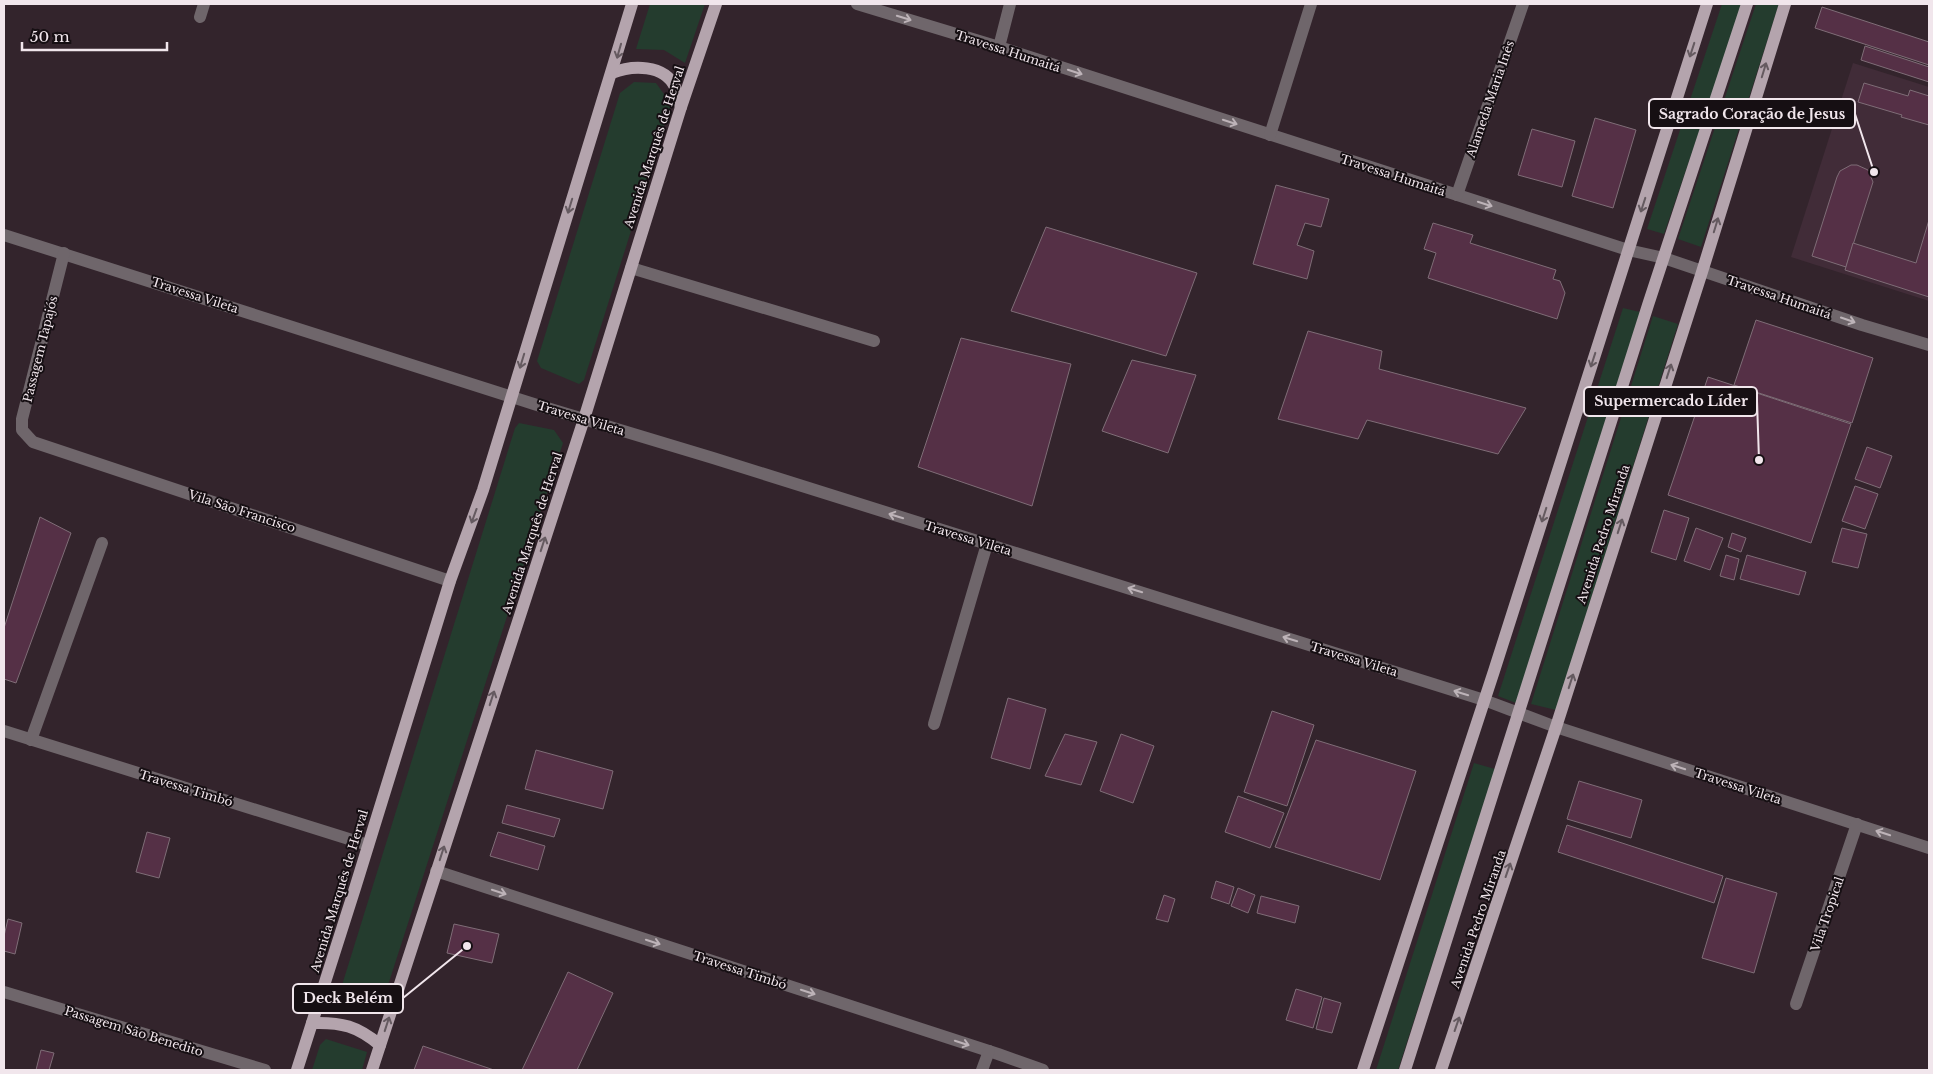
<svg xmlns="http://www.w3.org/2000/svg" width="1933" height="1074" font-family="'Libre Baskerville',serif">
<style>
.built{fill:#412c38}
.green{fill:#243c2e}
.building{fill:#553046;stroke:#7f6d77}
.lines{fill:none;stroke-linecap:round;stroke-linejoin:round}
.minor{stroke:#6f666b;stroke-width:12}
.major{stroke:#b4a4ad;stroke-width:12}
.oneway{stroke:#bdb3b8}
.oneway2{stroke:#655a60}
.labels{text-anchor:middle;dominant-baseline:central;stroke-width:4;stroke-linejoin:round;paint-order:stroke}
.street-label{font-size:12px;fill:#f1e6ec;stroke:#160f13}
.leader{fill:none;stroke:#f1e6ec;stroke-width:2}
.callout-dot{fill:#f1e6ec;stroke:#160f13;stroke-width:2}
.callout{fill:#160f13;stroke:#f1e6ec;stroke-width:2}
.callout-label{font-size:14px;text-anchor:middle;font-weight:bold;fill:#f1e6ec}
</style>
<rect width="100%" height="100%" fill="#33242c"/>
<!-- built -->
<path class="built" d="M1853 63 1929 87V301L1791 257Z"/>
<!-- green -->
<g class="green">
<path d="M650 4H705L685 63 664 50 636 49Z"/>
<path d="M1722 4H1743L1664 234 1647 229Z"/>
<path d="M1756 4H1779L1701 247 1678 239Z"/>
<path d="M634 82 656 83 671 104 584 380 579 384 541 368 537 361 620 93Z"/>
<path d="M1623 308 1640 312 1516 703 1498 696Z"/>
<path d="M1653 316 1678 324 1556 710 1531 704Z"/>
<path d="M519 423 554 430 563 443 380 1010H353L338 998 515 428Z"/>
<path d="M1474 763 1495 769 1398 1070H1376Z"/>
<path d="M326 1039 367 1052 362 1070H312L320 1045Z"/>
</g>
<!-- building -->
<g class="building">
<path d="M1822 7 1929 42V65L1815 28Z"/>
<path d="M1865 46 1929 67V82L1861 60Z"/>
<path d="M1864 83 1908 96 1910 90 1929 96V125L1901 117 1902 115 1858 102Z"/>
<path d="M1595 118 1636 130 1613 208 1572 196Z"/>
<path d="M1532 129 1575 141 1562 187 1518 175Z"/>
<path d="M1851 165H1857L1868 170 1873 182 1846 267 1812 256 1837 177 1840 171Z"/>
<path d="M1276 185 1329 199 1321 227 1305 223 1297 245 1314 251 1307 279 1253 264Z"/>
<path d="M1929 220V297L1845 270 1853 243 1916 263Z"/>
<path d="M1433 223 1473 235 1470 243 1556 270 1553 279 1560 281 1565 293 1557 319 1428 278 1436 253 1424 249Z"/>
<path d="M1046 227 1197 273 1166 356 1011 311Z"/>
<path d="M1756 320 1873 358 1852 423 1734 385Z"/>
<path d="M1308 331 1382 351 1379 369 1526 408 1498 454 1367 420 1358 439 1278 419Z"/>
<path d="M961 338 1071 364 1032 506 918 467Z"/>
<path d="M1132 360 1196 375 1168 453 1102 431Z"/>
<path d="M1708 377 1851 424 1811 543 1668 495Z"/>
<path d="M1867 447 1892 456 1880 488 1855 479Z"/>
<path d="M1855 486 1878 494 1865 529 1842 521Z"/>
<path d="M1664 510 1689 518 1676 560 1651 552Z"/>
<path d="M40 517 71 533 16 683 4 679V628Z"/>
<path d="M1696 528 1723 538 1710 570 1684 561Z"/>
<path d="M1842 528 1867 534 1858 568 1832 562Z"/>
<path d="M1732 533 1746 538 1741 552 1728 547Z"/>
<path d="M1726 555 1739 559 1734 580 1720 576Z"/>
<path d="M1747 555 1806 572 1799 595 1740 579Z"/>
<path d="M1008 698 1046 709 1030 769 991 758Z"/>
<path d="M1272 711 1314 725 1287 806 1244 792Z"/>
<path d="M1065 734 1097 742 1081 785 1045 776Z"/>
<path d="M1121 734 1154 746 1133 803 1100 791Z"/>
<path d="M1316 740 1416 771 1380 880 1275 847Z"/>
<path d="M536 750 613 771 603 809 525 789Z"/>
<path d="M1579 781 1642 800 1631 838 1567 819Z"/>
<path d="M1238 796 1284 813 1270 848 1225 832Z"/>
<path d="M507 805 560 819 554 837 502 823Z"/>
<path d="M1567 825 1723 876 1714 903 1558 852Z"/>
<path d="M147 832 170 838 159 878 136 872Z"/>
<path d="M498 832 545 846 538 870 490 856Z"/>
<path d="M1726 878 1777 893 1754 973 1702 958Z"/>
<path d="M1216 881 1234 887 1229 904 1211 898Z"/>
<path d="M1238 888 1255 895 1248 913 1231 906Z"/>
<path d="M1164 895 1175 899 1168 922 1156 919Z"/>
<path d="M1261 896 1299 906 1295 923 1257 913Z"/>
<path d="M8 919 22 923 15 954 4 951V936Z"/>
<path d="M454 924 499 934 492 963 447 953Z"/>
<path d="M568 972 613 993 577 1070H522Z"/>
<path d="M1296 989 1322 997 1313 1028 1286 1020Z"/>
<path d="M1324 998 1341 1003 1332 1033 1316 1029Z"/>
<path d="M423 1046 494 1070H414Z"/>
<path d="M41 1050 54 1053 49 1070H36Z"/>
</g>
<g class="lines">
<!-- minor -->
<g class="minor">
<path d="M857 4 999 47 1628 250 1664 258 1862 325 1929 345"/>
<path d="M200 17 204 4"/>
<path d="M999 47 1010 4"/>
<path d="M1270 135 1311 4"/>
<path d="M1457 195 1523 4"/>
<path d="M4 235 537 405 713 458 1484 700 1556 727 1929 848"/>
<path d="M64 253 22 419V430L33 442 450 581"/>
<path d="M631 268 874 341"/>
<path d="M934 724 987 544"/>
<path d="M4 731 368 845"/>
<path d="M31 740 102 543"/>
<path d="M436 871 998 1054 1043 1070"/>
<path d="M4 992 265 1070"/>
<path d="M1796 1004 1857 824"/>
<path d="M982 1070 989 1051"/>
</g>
<!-- major -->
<g class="major">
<path d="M612 73C632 65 664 64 675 87 678 93 679 101 681 107"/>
<path d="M312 1023C342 1022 357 1026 380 1045"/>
<path d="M297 1070 356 885 450 581 483 490 632 4"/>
<path d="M372 1070 584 419 681 107 716 4"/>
<path d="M1363 1070 1494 671 1707 4"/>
<path d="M1405 1070 1648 305 1747 4"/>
<path d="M1441 1070 1556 727 1702 272 1785 4"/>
</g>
</g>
<!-- one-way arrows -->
<defs><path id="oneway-shaft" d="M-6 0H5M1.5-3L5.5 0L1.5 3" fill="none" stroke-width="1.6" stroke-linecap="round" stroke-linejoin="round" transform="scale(1.25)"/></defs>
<g class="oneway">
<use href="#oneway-shaft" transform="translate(904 18) rotate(17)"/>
<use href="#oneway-shaft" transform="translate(1075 72) rotate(18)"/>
<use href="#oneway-shaft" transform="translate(1230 122) rotate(18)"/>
<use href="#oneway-shaft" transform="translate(1485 204) rotate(18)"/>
<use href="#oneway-shaft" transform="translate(1848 320) rotate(19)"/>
<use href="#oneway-shaft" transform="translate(896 516) rotate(-163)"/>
<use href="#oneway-shaft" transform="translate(1135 590) rotate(-163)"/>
<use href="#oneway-shaft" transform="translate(1290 639) rotate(-163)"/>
<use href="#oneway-shaft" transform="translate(1461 693) rotate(-163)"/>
<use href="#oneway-shaft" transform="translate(1678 767) rotate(-162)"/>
<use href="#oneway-shaft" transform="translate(1883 833) rotate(-162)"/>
<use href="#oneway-shaft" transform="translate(499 892) rotate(18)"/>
<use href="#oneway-shaft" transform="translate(653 942) rotate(18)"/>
<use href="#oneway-shaft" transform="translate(808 992) rotate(18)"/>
<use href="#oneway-shaft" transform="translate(962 1043) rotate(18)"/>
</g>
<g class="oneway2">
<use href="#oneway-shaft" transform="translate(1692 50) rotate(108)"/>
<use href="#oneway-shaft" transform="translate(619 51) rotate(106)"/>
<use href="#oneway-shaft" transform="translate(1764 70) rotate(-73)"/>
<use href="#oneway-shaft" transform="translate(1643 205) rotate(108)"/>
<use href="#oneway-shaft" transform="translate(570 206) rotate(107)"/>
<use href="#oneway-shaft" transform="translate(1716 225) rotate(-73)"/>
<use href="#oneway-shaft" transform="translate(1593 360) rotate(108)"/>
<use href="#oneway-shaft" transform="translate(522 361) rotate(107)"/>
<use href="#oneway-shaft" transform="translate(1669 371) rotate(-72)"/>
<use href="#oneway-shaft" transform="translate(1544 515) rotate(108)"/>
<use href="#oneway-shaft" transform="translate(474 516) rotate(110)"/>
<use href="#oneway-shaft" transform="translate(1620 526) rotate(-72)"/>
<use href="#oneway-shaft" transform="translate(543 544) rotate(-72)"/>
<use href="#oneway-shaft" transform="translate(1571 681) rotate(-72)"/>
<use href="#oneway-shaft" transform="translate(492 698) rotate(-72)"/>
<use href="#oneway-shaft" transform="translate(442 853) rotate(-72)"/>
<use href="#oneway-shaft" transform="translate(1508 870) rotate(-71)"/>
<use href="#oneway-shaft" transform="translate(387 1024) rotate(-72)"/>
<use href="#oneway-shaft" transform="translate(1457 1024) rotate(-71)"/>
</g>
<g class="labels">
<!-- street labels -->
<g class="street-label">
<text transform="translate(1008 51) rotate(18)">Travessa Humaitá</text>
<text transform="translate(1490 99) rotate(-71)">Alameda Maria Inês</text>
<text transform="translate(654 147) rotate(-72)">Avenida Marquês de Herval</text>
<text transform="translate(1393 175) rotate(18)">Travessa Humaitá</text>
<text transform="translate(195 295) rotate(18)">Travessa Vileta</text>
<text transform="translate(1779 297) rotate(19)">Travessa Humaitá</text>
<text transform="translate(40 349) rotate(-76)">Passagem Tapajós</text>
<text transform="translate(581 418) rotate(17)">Travessa Vileta</text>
<text transform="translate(242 511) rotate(18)">Vila São Francisco</text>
<text transform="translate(532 533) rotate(-72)">Avenida Marquês de Herval</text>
<text transform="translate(1603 534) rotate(-72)">Avenida Pedro Miranda</text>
<text transform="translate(968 538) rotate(17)">Travessa Vileta</text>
<text transform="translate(1354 659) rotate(17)">Travessa Vileta</text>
<text transform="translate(1738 786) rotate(18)">Travessa Vileta</text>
<text transform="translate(186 788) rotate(17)">Travessa Timbó</text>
<text transform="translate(339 891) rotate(-73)">Avenida Marquês de Herval</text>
<text transform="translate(1827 914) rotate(-71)">Vila Tropical</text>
<text transform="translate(1478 919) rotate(-71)">Avenida Pedro Miranda</text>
<text transform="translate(740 970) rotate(18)">Travessa Timbó</text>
<text transform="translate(134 1031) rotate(17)">Passagem São Benedito</text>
</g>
</g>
<!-- callouts -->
<path class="leader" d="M1874 172L1855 114M1759 460L1757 401M467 946L403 998"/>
<g class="callout-dot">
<circle cx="1874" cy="172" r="5"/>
<circle cx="1759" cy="460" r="5"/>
<circle cx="467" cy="946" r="5"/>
</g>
<g class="callout">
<rect x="1649" y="99" width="206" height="29" rx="5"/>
<rect x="1584" y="387" width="173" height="29" rx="5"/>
<rect x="293" y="984" width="110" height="29" rx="5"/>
</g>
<g class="callout-label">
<text x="1752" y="119">Sagrado Coração de Jesus</text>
<text x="1671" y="406">Supermercado Líder</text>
<text x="348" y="1003">Deck Belém</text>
</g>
<!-- border -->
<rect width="1933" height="1074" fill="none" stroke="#f1e6ec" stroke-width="10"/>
<!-- scale -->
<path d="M22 42v8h145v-8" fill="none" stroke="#f1e6ec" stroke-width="2.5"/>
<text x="30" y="42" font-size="15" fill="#f1e6ec" stroke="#160f13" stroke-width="4" paint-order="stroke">50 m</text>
</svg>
